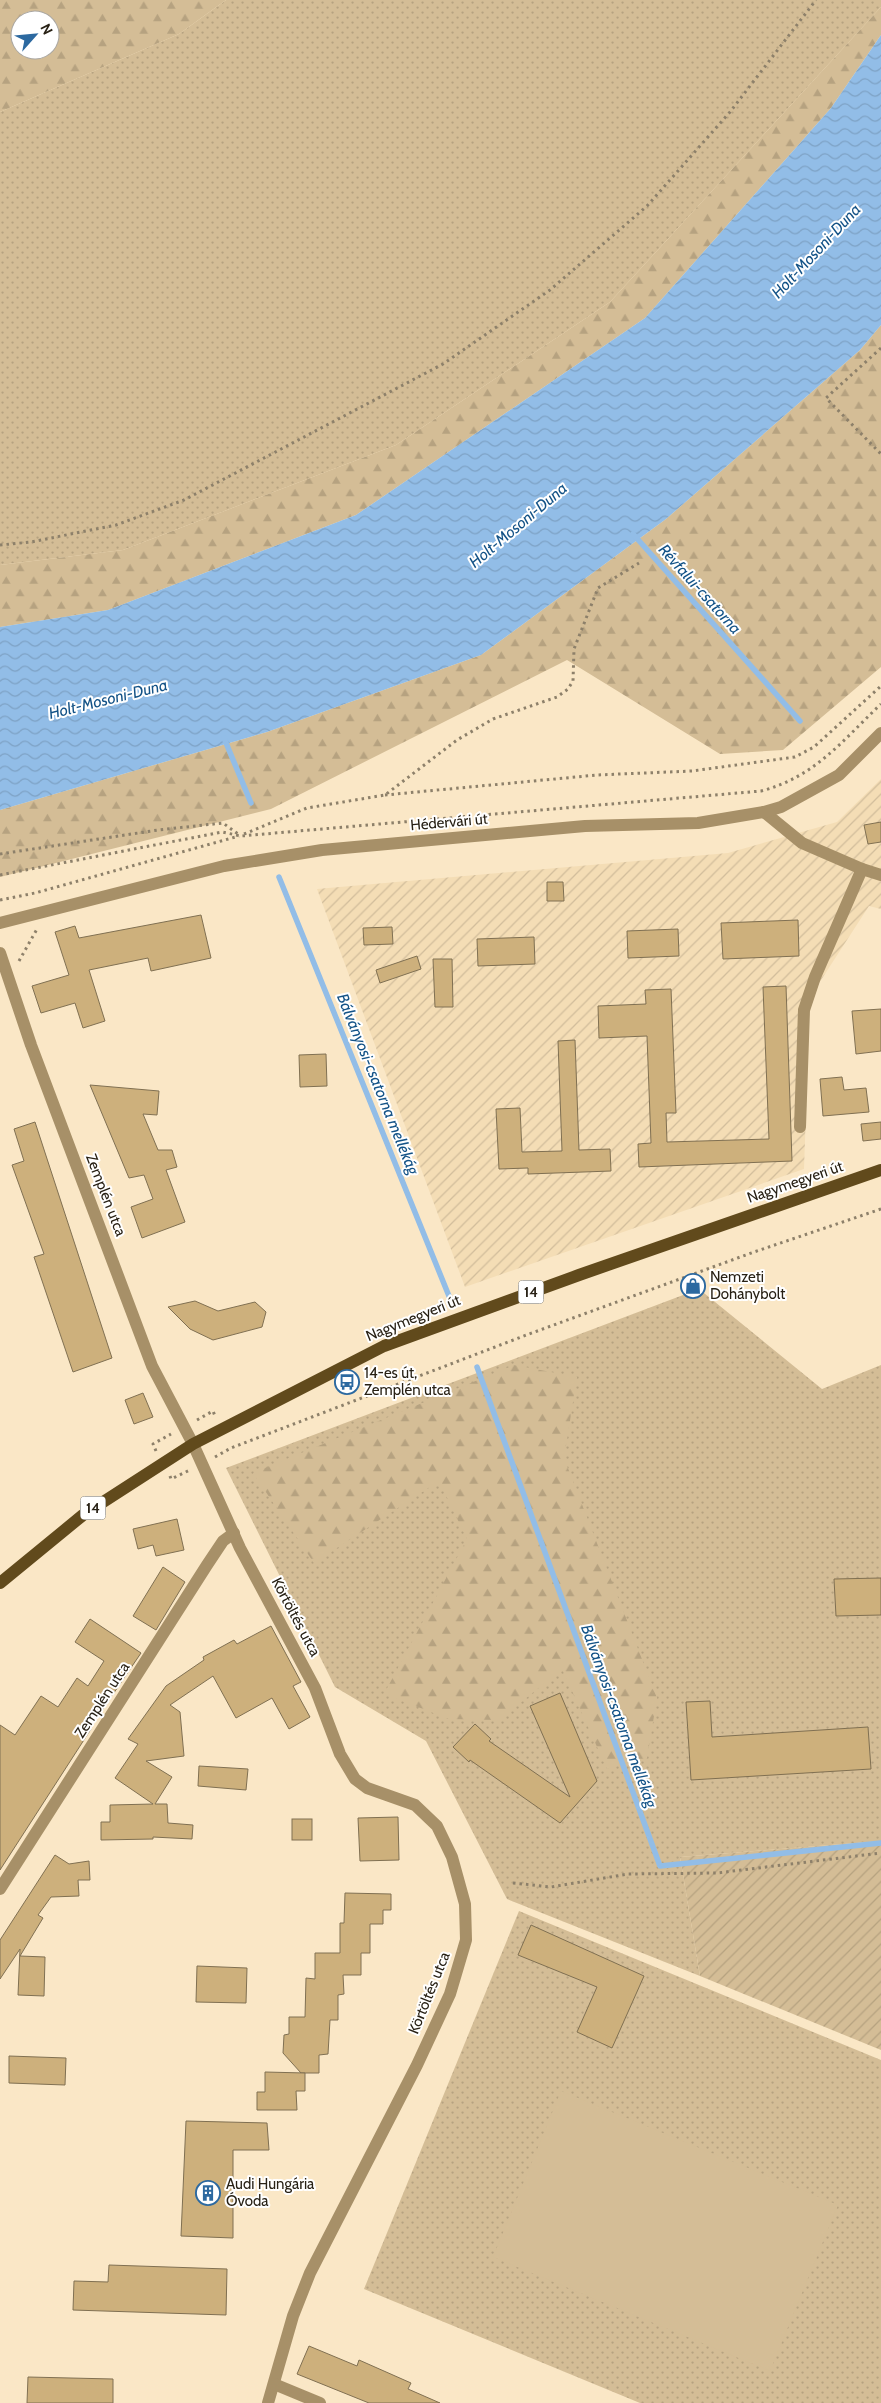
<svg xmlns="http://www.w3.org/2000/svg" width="881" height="2403" font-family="Cabin,sans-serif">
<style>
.industrial{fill:url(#industrial-furrows)}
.grass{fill:url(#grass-dots)}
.forest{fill:url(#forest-firs);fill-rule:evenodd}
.garden{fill:url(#garden-furrows)}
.pitch{fill:#d4bd96}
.water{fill:url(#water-waves)}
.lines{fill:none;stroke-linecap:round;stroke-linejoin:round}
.stream{stroke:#92bde7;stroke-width:5.5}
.building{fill:#cdb07c;stroke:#807052}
.path{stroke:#8d806a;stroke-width:3;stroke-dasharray:2.5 4;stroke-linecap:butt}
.minor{stroke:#a79068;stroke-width:12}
.major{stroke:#614a1c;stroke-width:12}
.labels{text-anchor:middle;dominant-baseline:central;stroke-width:4;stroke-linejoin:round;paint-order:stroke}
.shield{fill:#fff;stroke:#68645b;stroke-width:1}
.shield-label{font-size:14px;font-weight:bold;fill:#282115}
.street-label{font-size:15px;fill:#282115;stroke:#fff}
.poi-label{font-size:15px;fill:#282115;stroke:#fff;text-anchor:start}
.water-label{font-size:16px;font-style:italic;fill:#145387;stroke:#fff}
</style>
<defs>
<pattern id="industrial-furrows" width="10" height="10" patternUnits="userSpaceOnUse" patternTransform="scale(1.25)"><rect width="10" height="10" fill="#f4ddb5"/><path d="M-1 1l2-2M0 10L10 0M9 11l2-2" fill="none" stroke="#d1bd9b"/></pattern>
<pattern id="grass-dots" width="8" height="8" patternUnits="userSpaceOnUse" patternTransform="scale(1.25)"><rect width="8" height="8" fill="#d4bd96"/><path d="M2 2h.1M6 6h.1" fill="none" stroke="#b6a280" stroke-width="1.8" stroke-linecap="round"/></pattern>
<pattern id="forest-firs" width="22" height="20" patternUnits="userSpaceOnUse" patternTransform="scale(1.25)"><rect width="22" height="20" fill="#d4bd96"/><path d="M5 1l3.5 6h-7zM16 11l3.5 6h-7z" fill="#b6a280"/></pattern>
<pattern id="garden-furrows" width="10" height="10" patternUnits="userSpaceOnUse" patternTransform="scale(1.25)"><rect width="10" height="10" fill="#d4bd96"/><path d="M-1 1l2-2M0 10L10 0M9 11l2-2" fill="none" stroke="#b6a280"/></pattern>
<pattern id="water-waves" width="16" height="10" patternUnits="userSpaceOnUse" patternTransform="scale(1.25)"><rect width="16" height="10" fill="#92bde7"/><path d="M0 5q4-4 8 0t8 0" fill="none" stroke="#7ea2c5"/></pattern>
</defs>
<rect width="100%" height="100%" fill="#fae7c6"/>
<!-- industrial -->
<path class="industrial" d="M881 779V909L869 906 810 997 804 1169 465 1287 317 889 728 853 837 822Z"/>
<!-- grass -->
<g class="grass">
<path d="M226 0H881V7L610 302 396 445 123 550 0 565V112L179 34Z"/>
<path d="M699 1289 822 1389 881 1365V1841L680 1857 700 1976 507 1899 426 1741 335 1687 226 1468Z"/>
<path d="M519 1911 881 2060V2403H640L364 2289Z"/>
</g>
<!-- forest -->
<g class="forest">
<path d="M0 0H226L179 34 0 112ZM20 20H50V50H20Z"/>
<path d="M881 7V35L831 108 645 318 356 515 108 610 0 627V565L123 550 396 445 610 302Z"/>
<path d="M881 325V667L783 750 720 754 567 660 271 809 0 877V810L267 732 481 655 666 519 860 350Z"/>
<path d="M514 1365 577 1377 564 1458 657 1698 647 1758 607 1769 562 1669 499 1720 449 1719 384 1694 467 1539 439 1481 314 1563 253 1473Z"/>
</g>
<!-- garden -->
<path class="garden" d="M881 1841V2050L700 1976 680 1857Z"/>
<!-- pitch -->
<path class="pitch" d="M561 2091 838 2205 770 2371 493 2257Z"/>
<!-- water -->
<path class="water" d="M881 35V325L860 350 666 519 481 655 267 732 0 810V627L108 610 356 515 645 318 831 108Z"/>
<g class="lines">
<!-- stream -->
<g class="stream">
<path d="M633 534 800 721"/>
<path d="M224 738 251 803"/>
<path d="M279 877 451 1301"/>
<path d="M477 1367 660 1866 881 1843"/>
</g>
</g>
<!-- building -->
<g class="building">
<path d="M881 822V842L868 844 864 825Z"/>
<path d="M547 882H563L564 901H547Z"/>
<path d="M201 915 211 958 151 971 148 958 89 970 105 1021 83 1028 75 1003 41 1013 32 986 69 975 55 932 75 926 79 938Z"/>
<path d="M798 920 799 956 723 959 721 923Z"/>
<path d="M392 927 393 944 364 945 363 928Z"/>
<path d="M678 929 679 956 628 958 627 931Z"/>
<path d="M534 937 535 964 478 966 477 939Z"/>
<path d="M417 956 421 969 380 983 376 970Z"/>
<path d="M433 959H452L453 1007H435Z"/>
<path d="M786 986 792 1161 639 1167 638 1144 651 1143 647 1036 599 1038 598 1006 646 1004 645 990 671 989 676 1113H666L667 1142 769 1139 763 987Z"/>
<path d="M881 1009V1051L856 1054 852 1011Z"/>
<path d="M575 1040 579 1150 610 1149 611 1171 528 1174V1168L499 1169 496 1109 520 1108 522 1152 562 1151 558 1041Z"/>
<path d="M326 1054 327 1086 300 1087 299 1055Z"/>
<path d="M842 1077 844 1090 866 1088 869 1112 823 1116 820 1079Z"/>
<path d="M90 1085 159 1091 157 1115 143 1114 158 1150H172L177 1167 166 1170 185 1222 142 1238 131 1207 153 1199 144 1175 129 1178Z"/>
<path d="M35 1122 112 1358 73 1372 34 1257 44 1254 12 1165 24 1161 14 1129Z"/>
<path d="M881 1122V1139L863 1141 861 1124Z"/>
<path d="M195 1301 218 1311 255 1302 266 1312 262 1327 213 1340 190 1329 168 1307Z"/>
<path d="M143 1393 153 1417 134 1424 125 1400Z"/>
<path d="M177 1519 184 1550 156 1556 153 1545 138 1549 133 1529Z"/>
<path d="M163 1567 185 1582 156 1630 133 1616Z"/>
<path d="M881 1578V1615L836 1616 834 1579Z"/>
<path d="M90 1619 141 1653 90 1728 91 1729 0 1870V1725L15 1735 41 1696 58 1707 77 1678 88 1686 104 1661 75 1642Z"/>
<path d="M271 1626 301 1682 293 1686 310 1717 289 1729 272 1698 236 1718 213 1676 170 1705 180 1712 184 1756 146 1761 172 1777 155 1804H167L168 1823 193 1825 192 1839 153 1837V1839L101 1840V1822H110V1805L153 1804 115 1778 138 1744 128 1739 166 1686 204 1660 203 1657 234 1640 237 1644Z"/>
<path d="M560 1693 597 1781 560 1823 470 1760 469 1762 453 1747 475 1724 491 1739 489 1741 570 1797 530 1706Z"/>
<path d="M710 1701 712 1737 868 1727 871 1769 691 1780 686 1702Z"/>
<path d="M199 1766 248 1769 246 1790 198 1786Z"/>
<path d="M398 1817 399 1860 360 1861 358 1818Z"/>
<rect x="292" y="1819" width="20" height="21"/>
<path d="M55 1855 69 1864 89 1861 90 1880H78L79 1896 51 1897 38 1915 43 1918 20 1956 45 1957 44 1996 18 1995 20 1949 0 1979V1940Z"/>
<path d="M345 1893 391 1894V1910H383V1924H370V1953H361V1975H343L344 1994 338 1995V2020H330L328 2054 319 2055V2073H301L283 2053 284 2035 289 2034V2017H305L306 1978 315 1979V1953H340V1923H344Z"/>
<path d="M531 1925 644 1976 612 2048 577 2032 597 1987 518 1955Z"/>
<path d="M197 1966 247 1968 246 2003 196 2002Z"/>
<path d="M9 2056 66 2058 65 2085 9 2083Z"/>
<path d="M265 2072 305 2073V2091H296L297 2110H257V2092H265Z"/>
<path d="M186 2121 267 2123 269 2150H233V2238L181 2236Z"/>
<path d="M109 2265 227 2269 226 2315 73 2310 74 2281 108 2282Z"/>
<path d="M309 2346 357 2366 359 2360 411 2383 408 2389 440 2403H369L297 2374Z"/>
<path d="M28 2377 113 2379V2403H27Z"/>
</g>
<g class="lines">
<!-- path -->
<g class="path">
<path d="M881 348 826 398 881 454"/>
<path d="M0 545 31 542 116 525 184 500 443 364 550 290 647 206 730 112 816 0"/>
<path d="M385 795 597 775 692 771 795 757 814 747 881 686"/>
<path d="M244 834 307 808 385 795 457 740 493 719 557 697 568 689 573 681 574 649 598 588 639 563"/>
<path d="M0 854 158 830 223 823 238 834"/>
<path d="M0 875 222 832 241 836 761 791C815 777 842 741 881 704"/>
<path d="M0 900 35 893 239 836"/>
<path d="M19 961 37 929"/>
<path d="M197 1420 213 1411 215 1416"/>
<path d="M156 1451 153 1444 171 1434"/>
<path d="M215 1457 231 1448 529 1334 754 1252 881 1209"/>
<path d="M170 1476 171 1479 190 1470"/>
<path d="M513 1883 551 1887 628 1874 717 1873 881 1853"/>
</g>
<!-- minor -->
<g class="minor">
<path d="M764 812 802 843 862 869 881 875"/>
<path d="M0 923 224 866 322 850 585 826 698 823 764 812 781 807 839 775 881 733"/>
<path d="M0 953 31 1045 152 1366 193 1444 240 1548 315 1688 340 1754 355 1779 367 1788 415 1805 437 1826 452 1857 465 1904 466 1940 450 1994 417 2065 310 2273 293 2316 268 2403"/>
<path d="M800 1127 804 1010 815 977 862 869"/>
<path d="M0 1889 207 1565 223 1541 234 1533"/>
<path d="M274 2384 320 2403"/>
</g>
<!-- major -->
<path class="major" d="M0 1583 83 1515 193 1444 384 1346 579 1275 881 1170"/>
</g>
<!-- icons -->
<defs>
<symbol id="shop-ring" viewBox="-11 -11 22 22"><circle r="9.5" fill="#fff" stroke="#2c69a0" stroke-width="1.5"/><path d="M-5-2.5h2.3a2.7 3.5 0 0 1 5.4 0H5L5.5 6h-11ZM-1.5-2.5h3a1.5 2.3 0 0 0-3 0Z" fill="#2c69a0"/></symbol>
<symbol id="bus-ring" viewBox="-11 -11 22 22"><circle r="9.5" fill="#fff" stroke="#2c69a0" stroke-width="1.5"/><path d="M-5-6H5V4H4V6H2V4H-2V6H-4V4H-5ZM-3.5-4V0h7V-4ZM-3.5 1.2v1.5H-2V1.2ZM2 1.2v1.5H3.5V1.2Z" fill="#2c69a0"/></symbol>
<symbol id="building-ring" viewBox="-11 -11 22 22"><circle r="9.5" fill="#fff" stroke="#2c69a0" stroke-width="1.5"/><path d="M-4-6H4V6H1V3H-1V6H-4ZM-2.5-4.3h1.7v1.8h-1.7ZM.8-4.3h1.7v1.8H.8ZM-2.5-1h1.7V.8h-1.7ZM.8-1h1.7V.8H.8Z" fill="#2c69a0"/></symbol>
</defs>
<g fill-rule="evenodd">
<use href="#shop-ring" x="679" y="1272" width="28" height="28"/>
<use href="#bus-ring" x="333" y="1368" width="28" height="28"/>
<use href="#building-ring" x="194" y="2179" width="28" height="28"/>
</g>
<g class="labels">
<!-- shield labels -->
<g class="shield">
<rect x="518.5" y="1280.5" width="25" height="23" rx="4"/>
<rect x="80.5" y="1496.5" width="25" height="23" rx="4"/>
</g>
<g class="shield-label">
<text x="531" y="1292">14</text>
<text x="93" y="1508">14</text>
</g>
<!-- street labels -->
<g class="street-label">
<text transform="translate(449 822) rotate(-5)">Hédervári út</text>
<text transform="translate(795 1182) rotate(-19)">Nagymegyeri út</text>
<text transform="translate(106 1195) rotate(69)">Zemplén utca</text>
<text transform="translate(413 1318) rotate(-22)">Nagymegyeri út</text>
<text transform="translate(296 1617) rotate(62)">Körtöltés utca</text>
<text transform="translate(102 1700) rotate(-57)">Zemplén utca</text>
<text transform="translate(429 1993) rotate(-68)">Körtöltés utca</text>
</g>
<!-- poi labels -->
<g class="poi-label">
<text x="710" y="1277">Nemzeti<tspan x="710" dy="17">Dohánybolt</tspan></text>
<text x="364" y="1373">14-es út,<tspan x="364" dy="17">Zemplén utca</tspan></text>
<text x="226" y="2184">Audi Hungária<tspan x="226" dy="17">Óvoda</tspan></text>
</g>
<!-- water labels -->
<g class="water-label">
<text transform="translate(816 251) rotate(-47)">Holt-Mosoni-Duna</text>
<text transform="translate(518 525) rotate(-40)">Holt-Mosoni-Duna</text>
<text transform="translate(700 589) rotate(48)">Révfalui-csatorna</text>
<text transform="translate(108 699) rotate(-14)">Holt-Mosoni-Duna</text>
<text transform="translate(378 1084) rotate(68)">Bálványosi-csatorna mellékág</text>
<text transform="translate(619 1716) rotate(70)">Bálványosi-csatorna mellékág</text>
</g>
</g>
<!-- north arrow -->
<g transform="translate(35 35) rotate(63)"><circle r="24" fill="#ffffff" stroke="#a9a6a1"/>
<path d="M0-4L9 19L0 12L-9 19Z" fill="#2c69a0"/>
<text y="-8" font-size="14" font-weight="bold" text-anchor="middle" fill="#282115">N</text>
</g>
</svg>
